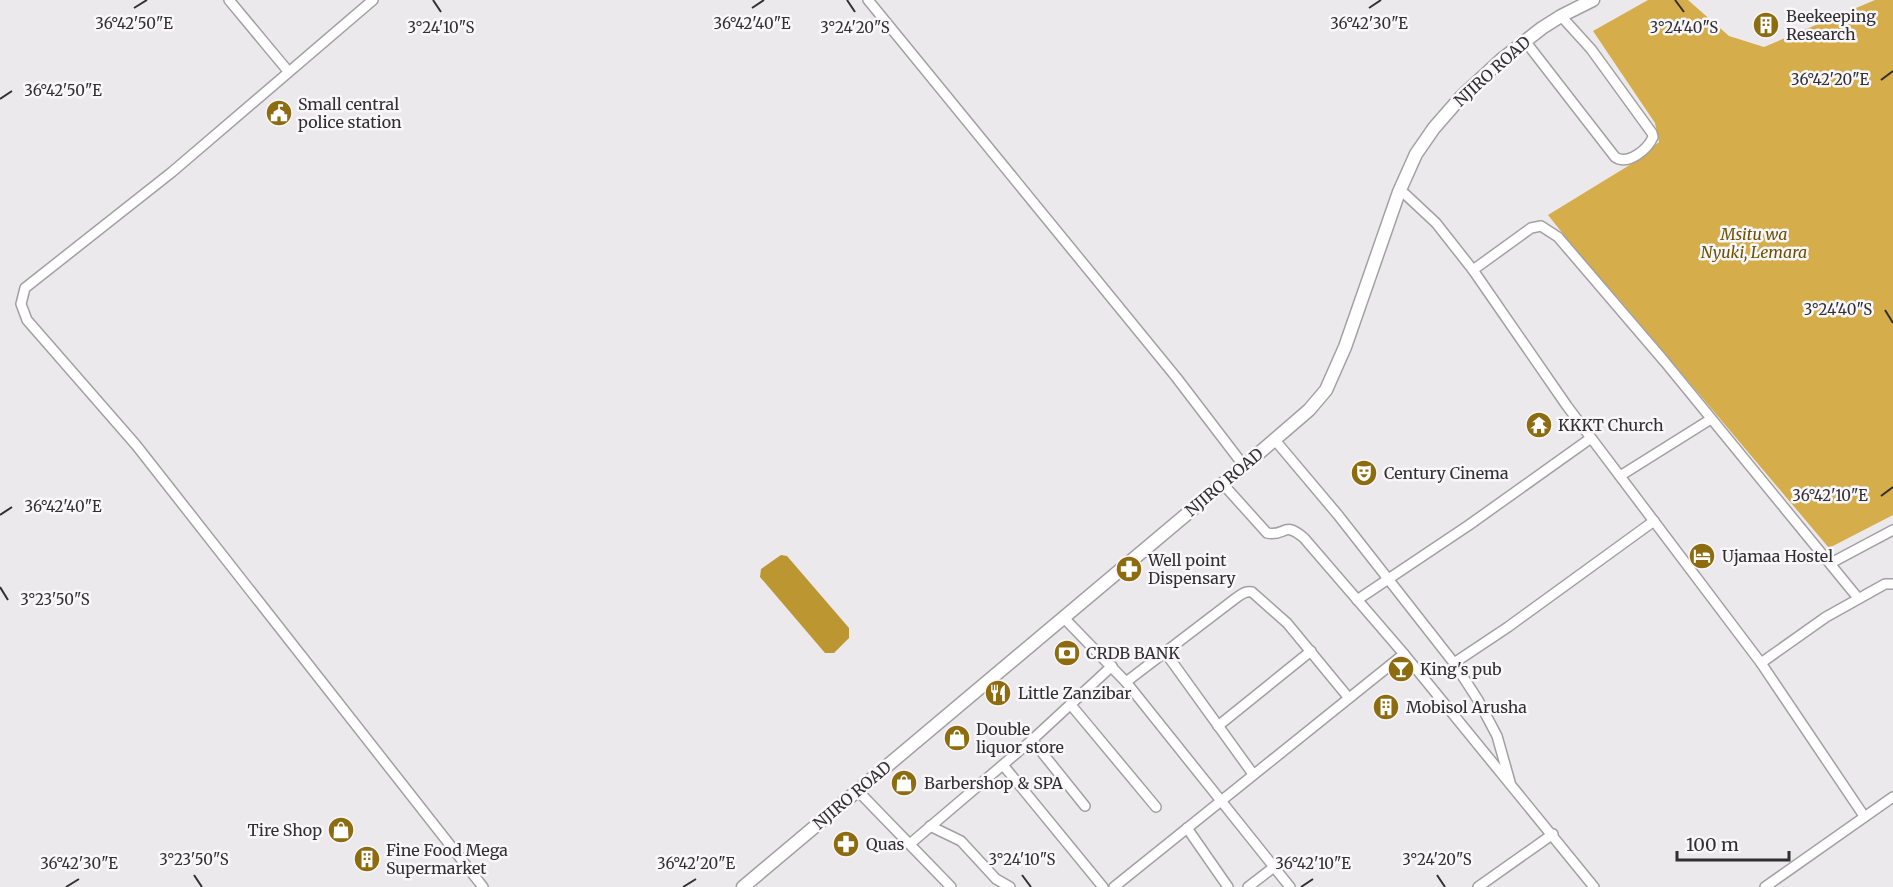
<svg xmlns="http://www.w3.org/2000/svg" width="1893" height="887" font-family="Merriweather,serif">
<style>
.forest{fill:#d5ad4b}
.water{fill:#bc9630}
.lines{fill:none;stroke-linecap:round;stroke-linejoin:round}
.minor-casing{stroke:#a3a0a3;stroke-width:12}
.tertiary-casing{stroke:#a3a0a3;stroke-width:15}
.minor{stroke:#fff;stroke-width:9}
.tertiary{stroke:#fff;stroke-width:12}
.ticks{fill:none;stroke:#312f31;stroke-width:2}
.labels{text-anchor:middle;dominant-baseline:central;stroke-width:5;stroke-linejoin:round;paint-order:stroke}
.poi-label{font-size:16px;fill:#312f31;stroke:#faf7fa;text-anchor:start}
.street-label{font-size:16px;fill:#312f31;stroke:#faf7fa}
.park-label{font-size:16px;font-style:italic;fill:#6b5100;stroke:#faf7fa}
.ticks-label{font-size:15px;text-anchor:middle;fill:#312f31;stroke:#faf7fa;stroke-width:5;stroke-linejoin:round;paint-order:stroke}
</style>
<rect width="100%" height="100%" fill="#ece9ed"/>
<!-- forest -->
<path class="forest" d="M1648 0H1688L1729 36 1764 47 1875 0H1893V515L1829 548 1618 298 1590 268 1548 215 1628 166 1659 142 1655 123 1593 31Z"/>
<!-- water -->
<path class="water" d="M781 555 787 556 849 628V638L834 653H825L760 577 761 569Z"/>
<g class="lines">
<defs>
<g id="minor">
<path d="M229 0 288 71"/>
<path d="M373 0 172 172 25 288 21 304 27 320 136 445 483 887"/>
<path d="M868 0 1176 377 1244 466"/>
<path d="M1525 41 1615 157C1628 166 1648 149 1653 137L1652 133 1591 49 1561 16"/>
<path d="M1399 192 1405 194 1436 223 1473 270 1567 406 1761 663 1864 816"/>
<path d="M1473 270 1531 228 1541 226 1558 237 1665 362 1858 598"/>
<path d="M1274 439 1338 515 1454 663 1478 700 1497 736 1510 782"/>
<path d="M1620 476 1711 419"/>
<path d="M1222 483 1267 533C1286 537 1283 520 1304 538L1404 654 1594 887"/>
<path d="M1831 563 1893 530"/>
<path d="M1357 600 1469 525 1591 438"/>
<path d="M1063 617 1126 682 1290 887"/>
<path d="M1165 652 1253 774"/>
<path d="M1454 663 1508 627 1654 521"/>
<path d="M1761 663 1826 617 1885 584H1893"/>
<path d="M1126 682 1236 598C1242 594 1245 591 1252 592L1287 623 1348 697"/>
<path d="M1071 705 1156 807"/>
<path d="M1218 726 1311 651"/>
<path d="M1032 740 1085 806"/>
<path d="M1003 765 1103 887"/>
<path d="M857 790 951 887"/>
<path d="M930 826 961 841 996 879 1010 887"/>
<path d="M1187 828 1228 887"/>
<path d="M911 843 1032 740 1112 666"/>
<path d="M1114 887 1404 654"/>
<path d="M1248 887 1274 867"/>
<path d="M1478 887 1553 834"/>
<path d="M1765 887 1893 797"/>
</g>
<path id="tertiary" d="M743 887 1244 466 1309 410 1326 390 1345 347 1399 192 1416 154 1434 128 1461 97 1501 60 1542 28 1561 16 1593 0"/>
</defs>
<!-- minor casing -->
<use href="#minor" class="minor-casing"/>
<!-- tertiary casing -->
<use href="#tertiary" class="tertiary-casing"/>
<!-- minor -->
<use href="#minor" class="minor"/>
<!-- tertiary -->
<use href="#tertiary" class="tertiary"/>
</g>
<!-- ticks -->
<path class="ticks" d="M433 0 441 12M847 0 855 12M1675 0 1684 12M134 8 147 0M752 8 764 0M1369 8 1381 0M1881 80 1893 71M0 99 12 91M1885 310 1893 323M1881 496 1893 487M0 515 12 507M0 587 8 600M194 875 202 887M1022 875 1031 887M1437 875 1445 887M66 887 79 879M683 887 696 879M1301 887 1313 879"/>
<!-- icons -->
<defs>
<symbol id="building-disc" viewBox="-11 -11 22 22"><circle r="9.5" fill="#8d6c0f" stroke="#faf7fa"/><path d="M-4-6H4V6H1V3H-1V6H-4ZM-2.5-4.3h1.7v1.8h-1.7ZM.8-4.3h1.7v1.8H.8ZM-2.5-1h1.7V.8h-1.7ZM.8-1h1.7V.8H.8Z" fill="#fff"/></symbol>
<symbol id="civic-disc" viewBox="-11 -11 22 22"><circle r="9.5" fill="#8d6c0f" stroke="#faf7fa"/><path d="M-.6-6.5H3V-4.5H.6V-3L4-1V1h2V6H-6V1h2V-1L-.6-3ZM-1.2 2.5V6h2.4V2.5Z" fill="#fff"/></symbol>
<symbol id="temple-disc" viewBox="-11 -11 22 22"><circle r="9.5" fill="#8d6c0f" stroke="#faf7fa"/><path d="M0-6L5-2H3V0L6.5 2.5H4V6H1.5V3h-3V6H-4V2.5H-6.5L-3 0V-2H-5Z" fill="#fff"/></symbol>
<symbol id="theatre-disc" viewBox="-11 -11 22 22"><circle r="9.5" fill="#8d6c0f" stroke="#faf7fa"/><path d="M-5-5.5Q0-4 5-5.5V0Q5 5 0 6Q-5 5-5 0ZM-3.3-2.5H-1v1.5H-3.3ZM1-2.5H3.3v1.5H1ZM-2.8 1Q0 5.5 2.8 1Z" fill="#fff"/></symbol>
<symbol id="hotel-disc" viewBox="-11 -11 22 22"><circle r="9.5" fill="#8d6c0f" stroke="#faf7fa"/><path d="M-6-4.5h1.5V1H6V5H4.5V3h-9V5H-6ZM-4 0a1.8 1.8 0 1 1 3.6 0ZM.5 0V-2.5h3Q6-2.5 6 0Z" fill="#fff"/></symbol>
<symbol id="pharmacy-disc" viewBox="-11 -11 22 22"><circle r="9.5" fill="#8d6c0f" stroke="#faf7fa"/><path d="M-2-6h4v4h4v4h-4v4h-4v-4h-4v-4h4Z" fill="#fff"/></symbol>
<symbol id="bank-disc" viewBox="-11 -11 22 22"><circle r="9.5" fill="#8d6c0f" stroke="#faf7fa"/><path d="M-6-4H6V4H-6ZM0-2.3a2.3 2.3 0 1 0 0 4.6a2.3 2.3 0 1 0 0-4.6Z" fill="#fff"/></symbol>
<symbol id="bar-disc" viewBox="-11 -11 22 22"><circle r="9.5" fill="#8d6c0f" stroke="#faf7fa"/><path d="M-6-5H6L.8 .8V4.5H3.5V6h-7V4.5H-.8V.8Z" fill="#fff"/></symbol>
<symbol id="restaurant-disc" viewBox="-11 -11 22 22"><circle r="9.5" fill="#8d6c0f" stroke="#faf7fa"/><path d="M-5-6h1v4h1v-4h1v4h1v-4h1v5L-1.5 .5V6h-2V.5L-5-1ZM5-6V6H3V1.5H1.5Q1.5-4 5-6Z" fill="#fff"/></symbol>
<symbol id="shop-disc" viewBox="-11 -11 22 22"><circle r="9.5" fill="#8d6c0f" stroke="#faf7fa"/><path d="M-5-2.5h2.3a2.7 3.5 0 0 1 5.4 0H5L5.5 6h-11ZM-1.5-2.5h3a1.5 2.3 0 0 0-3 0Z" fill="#fff"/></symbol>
</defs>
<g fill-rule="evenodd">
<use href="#building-disc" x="1751" y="10" width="30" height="30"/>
<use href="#civic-disc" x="264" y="98" width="30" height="30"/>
<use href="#temple-disc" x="1524" y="410" width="30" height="30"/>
<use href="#theatre-disc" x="1349" y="458" width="30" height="30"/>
<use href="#hotel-disc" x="1687" y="541" width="30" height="30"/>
<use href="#pharmacy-disc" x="1114" y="554" width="30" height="30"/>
<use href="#bank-disc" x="1052" y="638" width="30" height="30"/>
<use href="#bar-disc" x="1386" y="654" width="30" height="30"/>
<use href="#restaurant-disc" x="983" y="678" width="30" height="30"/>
<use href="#building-disc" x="1371" y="692" width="30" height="30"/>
<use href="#shop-disc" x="942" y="723" width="30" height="30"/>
<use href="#shop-disc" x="889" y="768" width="30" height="30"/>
<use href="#shop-disc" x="326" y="815" width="30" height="30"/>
<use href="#pharmacy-disc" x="831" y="829" width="30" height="30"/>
<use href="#building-disc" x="352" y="844" width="30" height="30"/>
</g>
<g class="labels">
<!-- poi labels -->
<g class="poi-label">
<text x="1786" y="16">Beekeeping<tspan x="1786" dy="18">Research</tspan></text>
<text x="298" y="104">Small central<tspan x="298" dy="18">police station</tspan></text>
<text x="1558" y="425">KKKT Church</text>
<text x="1384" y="473">Century Cinema</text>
<text x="1722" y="556">Ujamaa Hostel</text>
<text x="1148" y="560">Well point<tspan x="1148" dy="18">Dispensary</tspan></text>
<text x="1086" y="653">CRDB BANK</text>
<text x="1420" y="669">King's pub</text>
<text x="1018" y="693">Little Zanzibar</text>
<text x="1406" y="707">Mobisol Arusha</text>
<text x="976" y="729">Double<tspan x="976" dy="18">liquor store</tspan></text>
<text x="924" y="783">Barbershop &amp; SPA</text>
<text x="322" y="830" text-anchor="end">Tire Shop</text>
<text x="866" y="844">Quas</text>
<text x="386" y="850">Fine Food Mega<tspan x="386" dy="18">Supermarket</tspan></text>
</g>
<!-- street labels -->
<g class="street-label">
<text transform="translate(1492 71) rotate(-42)">NJIRO ROAD</text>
<text transform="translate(1224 482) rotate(-40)">NJIRO ROAD</text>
<text transform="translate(852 795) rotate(-40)">NJIRO ROAD</text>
</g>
<!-- park labels -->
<g class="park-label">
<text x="1754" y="234">Msitu wa<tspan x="1754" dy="18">Nyuki, Lemara</tspan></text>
</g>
</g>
<g class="ticks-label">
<text x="134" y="29">36°42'50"E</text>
<text x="752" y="29">36°42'40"E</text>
<text x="1369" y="29">36°42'30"E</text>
<text x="441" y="33">3°24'10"S</text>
<text x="855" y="33">3°24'20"S</text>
<text x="1684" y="33">3°24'40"S</text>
<text x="1830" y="85">36°42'20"E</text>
<text x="63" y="96">36°42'50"E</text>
<text x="1838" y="315">3°24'40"S</text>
<text x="1830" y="501">36°42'10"E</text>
<text x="63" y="512">36°42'40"E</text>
<text x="55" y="605">3°23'50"S</text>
<text x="194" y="865">3°23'50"S</text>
<text x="1022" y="865">3°24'10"S</text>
<text x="1437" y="865">3°24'20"S</text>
<text x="79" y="869">36°42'30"E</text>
<text x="696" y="869">36°42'20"E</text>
<text x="1313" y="869">36°42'10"E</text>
</g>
<!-- scale -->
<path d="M1677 851v9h112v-9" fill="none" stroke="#312f31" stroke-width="3"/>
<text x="1686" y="851" font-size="18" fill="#312f31" stroke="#faf7fa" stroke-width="4.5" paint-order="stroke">100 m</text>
</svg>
